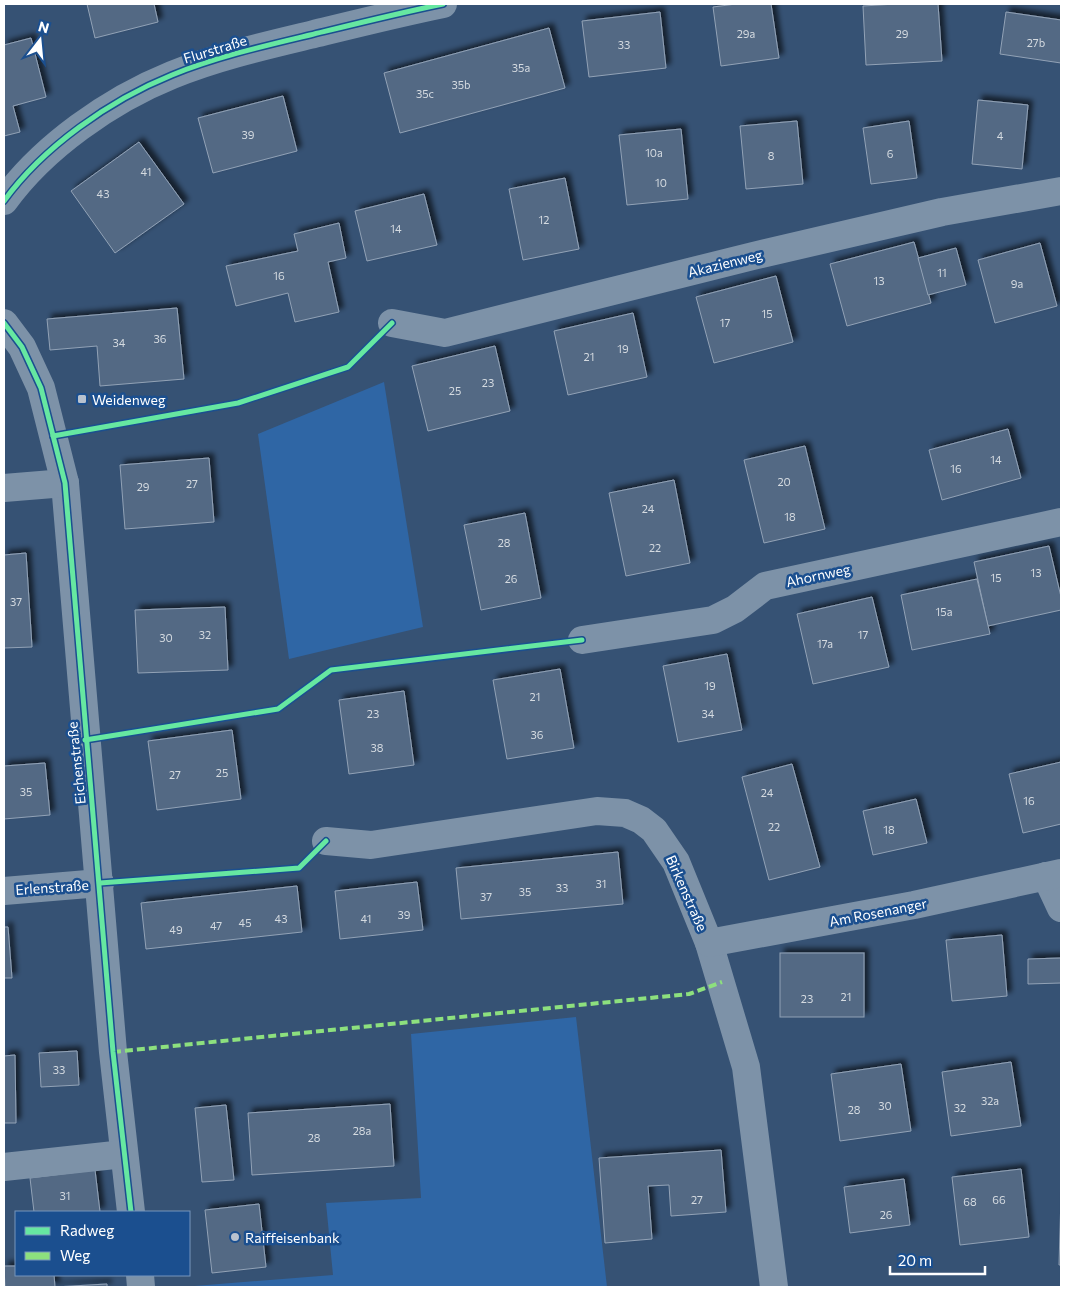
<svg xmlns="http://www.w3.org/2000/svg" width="1065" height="1291" font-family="Commissioner,sans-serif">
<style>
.green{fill:#2f66a5}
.building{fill:#526984;stroke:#92a2b6;filter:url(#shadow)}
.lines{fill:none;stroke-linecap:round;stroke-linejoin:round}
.minor{stroke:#7d92a8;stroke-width:28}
.quiet{stroke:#8de07e;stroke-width:4;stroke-dasharray:8 4;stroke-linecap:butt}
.cycleway-casing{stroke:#1b4f8f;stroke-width:8}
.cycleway{stroke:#66e7a1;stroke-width:5}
.poi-dot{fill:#b9c2ce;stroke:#1b4f8f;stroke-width:2}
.labels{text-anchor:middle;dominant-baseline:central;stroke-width:5;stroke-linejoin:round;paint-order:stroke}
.number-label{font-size:11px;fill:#d4dae0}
.street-label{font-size:14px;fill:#fff;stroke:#1b4f8f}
.poi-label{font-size:14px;fill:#fff;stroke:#1b4f8f;text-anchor:start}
</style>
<defs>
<filter id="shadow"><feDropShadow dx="4.5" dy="-4.5" stdDeviation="2.5" flood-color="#0009"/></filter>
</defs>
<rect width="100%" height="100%" fill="#365274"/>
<!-- green -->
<g class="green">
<path d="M384 382 423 627 289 659 258 434Z"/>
<path d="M576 1017 607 1287H182L333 1275 326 1203 421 1198 411 1034Z"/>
</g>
<!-- building -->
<g class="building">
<path d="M87 4H154L158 22 95 38Z"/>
<path d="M736 4H771L779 58 721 66 713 7Z"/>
<path d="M896 4H938L942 61 866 65 863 6Z"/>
<path d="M660 12 666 68 589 77 582 21Z"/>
<path d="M1006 12 1061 20V63L1000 54Z"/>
<path d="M549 28 565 88 400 133 384 73Z"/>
<path d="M31 38 46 97 13 106 20 132 4 136V45Z"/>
<path d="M283 96 297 151 213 173 198 118Z"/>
<path d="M978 100 1028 105 1022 169 972 164Z"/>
<path d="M797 121 803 184 746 189 740 126Z"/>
<path d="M909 121 917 178 871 184 863 128Z"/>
<path d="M681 129 688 199 627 205 619 135Z"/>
<path d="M139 142 184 204 115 253 71 191Z"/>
<path d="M565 178 579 249 523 260 509 189Z"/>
<path d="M424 194 437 245 367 261 355 211Z"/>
<path d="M339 223 346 258 328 262 339 312 295 322 288 293 236 306 226 266 298 251 294 234Z"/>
<path d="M914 242 931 303 847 326 830 264Z"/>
<path d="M1040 243 1057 306 995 323 978 260Z"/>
<path d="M956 248 966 285 928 295 918 258Z"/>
<path d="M776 276 793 342 714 363 696 297Z"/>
<path d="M177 308 184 379 100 386 97 346 50 350 47 319Z"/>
<path d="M633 313 647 377 568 395 554 331Z"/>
<path d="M495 346 510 411 428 431 412 366Z"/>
<path d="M1008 429 1021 478 942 500 929 450Z"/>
<path d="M805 446 825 529 764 543 744 460Z"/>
<path d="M209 458 214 522 125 529 120 465Z"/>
<path d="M674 480 690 563 626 576 609 493Z"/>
<path d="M525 513 541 598 481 610 464 525Z"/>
<path d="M1049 546 1061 597V610L988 626 974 562Z"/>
<path d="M26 553 32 647 4 648V555Z"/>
<path d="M977 579 990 634 912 650 901 595Z"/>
<path d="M872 597 889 667 813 684 797 614Z"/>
<path d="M225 607 228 670 138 673 135 610Z"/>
<path d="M727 654 742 730 678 742 663 666Z"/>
<path d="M560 669 574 748 507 759 493 680Z"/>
<path d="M404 691 414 765 349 774 339 700Z"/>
<path d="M232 730 241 799 157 810 148 741Z"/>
<path d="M1061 762V824L1023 833 1009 774Z"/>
<path d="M45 763 50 815 4 819V766Z"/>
<path d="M792 764 820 867 769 880 742 777Z"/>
<path d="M916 799 927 843 873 855 863 811Z"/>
<path d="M618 852 623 904 461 919 456 868Z"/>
<path d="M417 882 423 930 340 939 335 891Z"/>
<path d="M297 886 302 932 146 949 141 903Z"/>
<path d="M4 927H8L12 978H4Z"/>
<path d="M1002 935 1007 996 952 1001 946 940Z"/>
<rect x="780" y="953" width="84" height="64"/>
<path d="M1061 958V983L1028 984V959Z"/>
<path d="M77 1051 79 1085 41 1087 39 1053Z"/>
<path d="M15 1055 16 1123H4V1056Z"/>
<path d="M1011 1062 1021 1126 951 1136 942 1072Z"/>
<path d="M901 1064 911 1131 840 1141 831 1074Z"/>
<path d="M390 1104 394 1166 252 1175 248 1113Z"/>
<path d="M226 1105 234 1180 202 1182 195 1108Z"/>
<path d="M721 1150 726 1212 671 1216 669 1185 648 1186 652 1239 605 1243 599 1158Z"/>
<path d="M1021 1169 1029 1237 960 1245 952 1177Z"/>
<path d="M95 1170 100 1212H34L30 1178Z"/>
<path d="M904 1179 910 1225 850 1233 844 1187Z"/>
<path d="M1061 1196V1265H1059Z"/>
<path d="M259 1204 266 1267 212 1273 205 1210Z"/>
<path d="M4 1266H16V1275H54L55 1287 107 1284V1287H5Z"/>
</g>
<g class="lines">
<!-- minor -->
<g class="minor">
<path d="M4 201C43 147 110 100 172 75 216 57 264 46 310 35 355 24 399 13 443 4"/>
<path d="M4 323 22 347 41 388 65 483 113 1052 131 1212"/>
<path d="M392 323 445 333 753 256 942 212 1061 191"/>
<path d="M4 488 65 483"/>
<path d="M582 640 713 620 735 609 765 586 1061 522"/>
<path d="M326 841 371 845 597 811 625 813 641 820 654 830 676 862 709 943 746 1067 774 1287"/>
<path d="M1046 876 1061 908"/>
<path d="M4 891 100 883"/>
<path d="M709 943 914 905 1061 873"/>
<path d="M4 1167 124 1154"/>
<path d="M140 1275 141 1287"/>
</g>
<!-- quiet -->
<path class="quiet" d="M113 1052 689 994 722 982"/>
<defs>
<g id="cycleway">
<path d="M4 201C43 147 110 100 172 75 216 57 264 46 310 35 355 24 399 13 443 4"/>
<path d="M4 323 22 347 41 388 65 483 113 1052 131 1212"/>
<path d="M53 436 238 403 348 367 392 323"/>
<path d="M85 740 278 709 331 670 582 640"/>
<path d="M100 883 299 868 326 841"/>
</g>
</defs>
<!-- cycleway casing -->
<use href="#cycleway" class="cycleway-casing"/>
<!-- cycleway -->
<use href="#cycleway" class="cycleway"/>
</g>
<!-- markers -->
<g class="poi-dot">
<rect x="77" y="394" width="10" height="10" rx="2.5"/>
<circle cx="235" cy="1237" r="5"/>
</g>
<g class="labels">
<!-- number labels -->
<g class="number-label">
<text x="746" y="33">29a</text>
<text x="902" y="33">29</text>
<text x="1036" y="42">27b</text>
<text x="624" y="44">33</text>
<text x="521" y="67">35a</text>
<text x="461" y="84">35b</text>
<text x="425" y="93">35c</text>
<text x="248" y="134">39</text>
<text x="1000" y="135">4</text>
<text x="654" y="152">10a</text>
<text x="890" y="153">6</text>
<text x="771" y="155">8</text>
<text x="146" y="171">41</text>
<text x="661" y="182">10</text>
<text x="103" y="193">43</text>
<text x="544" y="219">12</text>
<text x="396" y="228">14</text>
<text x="942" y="272">11</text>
<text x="279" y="275">16</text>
<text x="879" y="280">13</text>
<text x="1017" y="283">9a</text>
<text x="767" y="313">15</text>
<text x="725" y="322">17</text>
<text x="160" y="338">36</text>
<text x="119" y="342">34</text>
<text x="623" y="348">19</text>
<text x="589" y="356">21</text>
<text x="488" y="382">23</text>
<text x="455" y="390">25</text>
<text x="996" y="459">14</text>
<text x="956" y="468">16</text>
<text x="784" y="481">20</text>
<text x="192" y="483">27</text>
<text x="143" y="486">29</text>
<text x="648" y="508">24</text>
<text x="790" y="516">18</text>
<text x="504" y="542">28</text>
<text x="655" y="547">22</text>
<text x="1036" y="572">13</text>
<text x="996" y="577">15</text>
<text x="511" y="578">26</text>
<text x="16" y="601">37</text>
<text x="944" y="611">15a</text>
<text x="205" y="634">32</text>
<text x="863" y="634">17</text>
<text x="166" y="637">30</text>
<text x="825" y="643">17a</text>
<text x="710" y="685">19</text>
<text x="535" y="696">21</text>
<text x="373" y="713">23</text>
<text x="708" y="713">34</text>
<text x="537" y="734">36</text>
<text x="377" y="747">38</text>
<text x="222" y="772">25</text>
<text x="175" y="774">27</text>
<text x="26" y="791">35</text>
<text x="767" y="792">24</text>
<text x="1029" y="800">16</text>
<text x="774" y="826">22</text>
<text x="889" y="829">18</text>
<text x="601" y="883">31</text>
<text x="562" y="887">33</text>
<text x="525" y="891">35</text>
<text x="486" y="896">37</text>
<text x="404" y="914">39</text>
<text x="281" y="918">43</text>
<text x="366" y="918">41</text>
<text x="245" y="922">45</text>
<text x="216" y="925">47</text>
<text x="176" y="929">49</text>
<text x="846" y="996">21</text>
<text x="807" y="998">23</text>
<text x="59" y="1069">33</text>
<text x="990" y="1100">32a</text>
<text x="885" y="1105">30</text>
<text x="960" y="1107">32</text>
<text x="854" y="1109">28</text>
<text x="362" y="1130">28a</text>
<text x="314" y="1137">28</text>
<text x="65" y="1195">31</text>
<text x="697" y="1199">27</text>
<text x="999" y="1199">66</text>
<text x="970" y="1201">68</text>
<text x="886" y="1214">26</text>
</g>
<!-- street labels -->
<g class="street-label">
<text transform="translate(215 49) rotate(-17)">Flurstraße</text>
<text transform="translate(725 263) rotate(-14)">Akazienweg</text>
<text transform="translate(818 575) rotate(-12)">Ahornweg</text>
<text transform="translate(76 763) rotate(-96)">Eichenstraße</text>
<text transform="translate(52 887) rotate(-4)">Erlenstraße</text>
<text transform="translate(687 893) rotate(66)">Birkenstraße</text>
<text transform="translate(878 912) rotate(-11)">Am Rosenanger</text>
</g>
<!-- poi labels -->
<g class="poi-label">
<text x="92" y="399">Weidenweg</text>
<text x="245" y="1237">Raiffeisenbank</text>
</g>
</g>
<!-- border -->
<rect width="1065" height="1291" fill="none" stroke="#ffffff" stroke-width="10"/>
<!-- legend -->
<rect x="15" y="1211" width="175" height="65" fill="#1b4f8f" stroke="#7695bc"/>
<rect x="25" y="1227" width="25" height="8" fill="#66e7a1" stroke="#7695bc"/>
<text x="60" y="1236" font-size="15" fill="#ffffff">Radweg</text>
<rect x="25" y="1252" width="25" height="8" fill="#8de07e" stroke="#7695bc"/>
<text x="60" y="1261" font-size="15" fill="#ffffff">Weg</text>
<!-- north arrow -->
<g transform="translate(40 40) rotate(16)" stroke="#1b4f8f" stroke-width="4" paint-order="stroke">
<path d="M0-4L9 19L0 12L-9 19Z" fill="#ffffff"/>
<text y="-8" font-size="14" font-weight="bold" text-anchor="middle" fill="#ffffff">N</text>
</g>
<!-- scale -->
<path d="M890 1266v8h95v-8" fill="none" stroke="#ffffff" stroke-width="2.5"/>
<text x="898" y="1266" font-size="15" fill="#ffffff" stroke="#1b4f8f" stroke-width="4" paint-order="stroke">20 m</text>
</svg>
